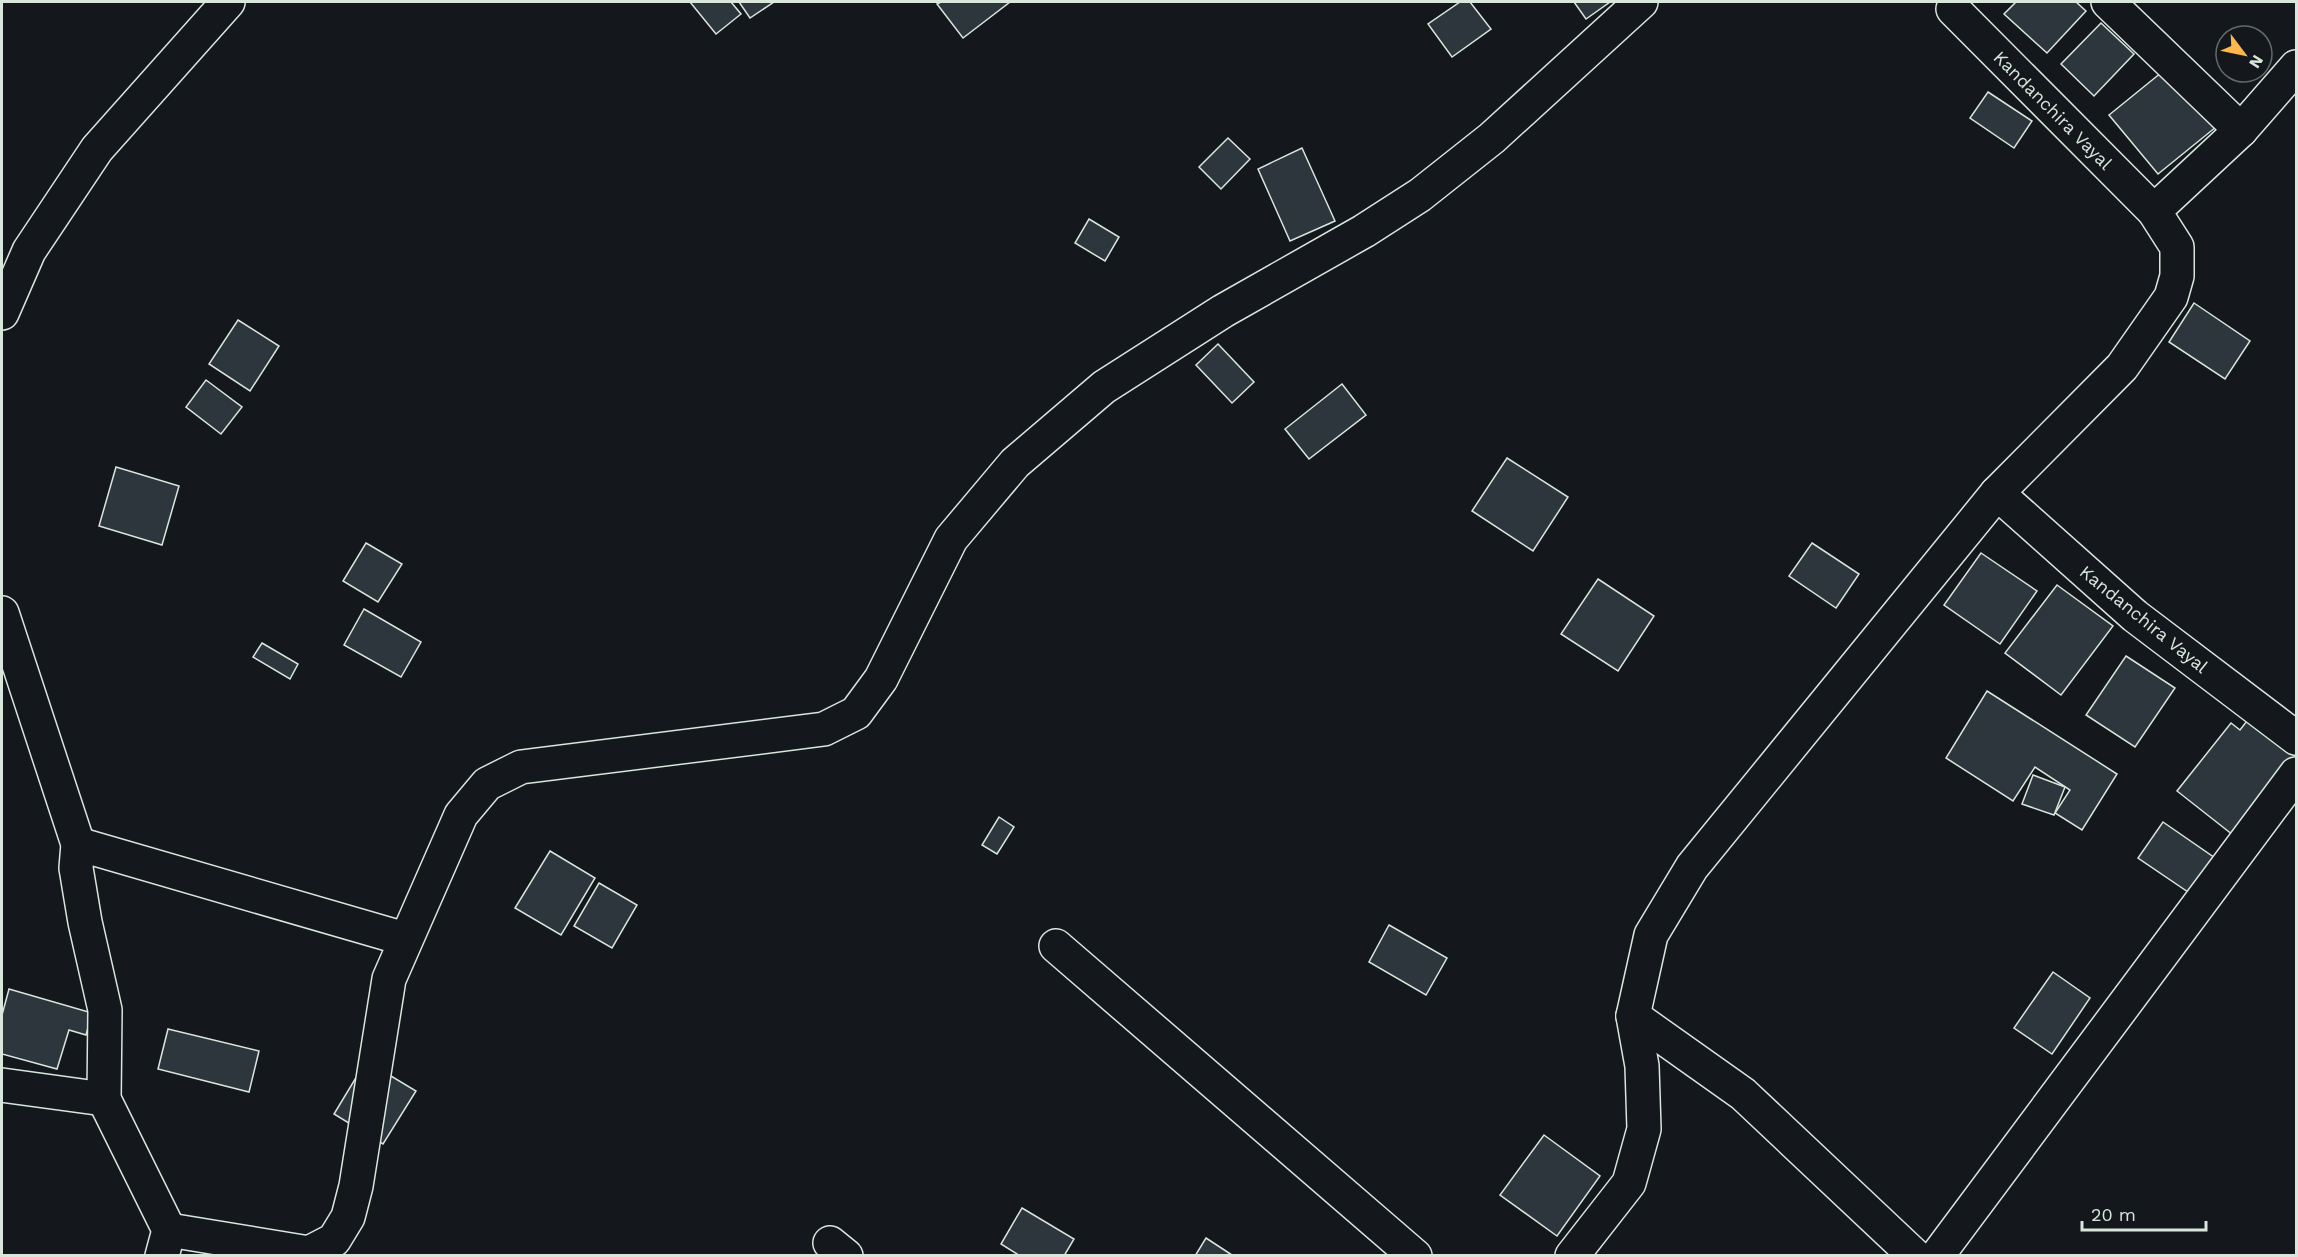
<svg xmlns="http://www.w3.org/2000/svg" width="2298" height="1257" font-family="'Work Sans',sans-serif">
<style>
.building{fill:#2c363c;stroke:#d8e6dc;stroke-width:1.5}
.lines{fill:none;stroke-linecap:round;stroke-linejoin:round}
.minor-casing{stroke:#d8e6dc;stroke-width:36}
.minor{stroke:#14181c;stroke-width:33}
.labels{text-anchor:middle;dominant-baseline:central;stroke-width:4.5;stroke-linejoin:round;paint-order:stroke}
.street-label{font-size:18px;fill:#d8e6dc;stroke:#14181c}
</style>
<rect width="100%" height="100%" fill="#14181c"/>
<!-- building -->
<g class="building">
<path d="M690 2H731L741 14 716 34Z"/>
<path d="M739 2H774L750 18Z"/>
<path d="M941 2H1010L963 38 937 4Z"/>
<path d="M1460 2H1470L1491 29 1452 57 1428 24Z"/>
<path d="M1574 2H1610L1586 19Z"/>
<path d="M2016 2H2076L2086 11 2047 53 2004 14Z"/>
<path d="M2101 23 2134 54 2094 96 2061 64Z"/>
<path d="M2167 68 2216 127 2158 174 2109 115Z"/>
<path d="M1988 92 2032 121 2014 148 1970 118Z"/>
<path d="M1228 138 1250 159 1221 189 1199 167Z"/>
<path d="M1302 148 1335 221 1290 241 1258 169Z"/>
<path d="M1089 219 1119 237 1105 261 1075 243Z"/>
<path d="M2194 303 2250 341 2225 379 2169 342Z"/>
<path d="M238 320 279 346 250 391 209 364Z"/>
<path d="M1218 344 1254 382 1232 403 1196 365Z"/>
<path d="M206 380 242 407 221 434 186 407Z"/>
<path d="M1342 384 1366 415 1309 459 1285 429Z"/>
<path d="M1507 458 1568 497 1533 551 1472 511Z"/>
<path d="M116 467 179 486 162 545 99 526Z"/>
<path d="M366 543 402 564 378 602 343 581Z"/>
<path d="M1812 543 1859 574 1836 608 1789 576Z"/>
<path d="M1981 553 2037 591 2000 644 1944 605Z"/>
<path d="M1598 579 1654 616 1618 671 1561 634Z"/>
<path d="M2057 585 2113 626 2061 695 2005 653Z"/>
<path d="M364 609 421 642 401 677 344 645Z"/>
<path d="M262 643 298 664 290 679 253 657Z"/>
<path d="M2126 656 2175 688 2135 747 2086 715Z"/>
<path d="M1987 691 2117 774 2082 830 2055 813 2070 790 2035 767 2013 801 1946 758Z"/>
<path d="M2261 703 2296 731V756L2233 835 2177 791 2231 723 2240 730Z"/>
<path d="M2033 775 2065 787 2054 815 2022 804Z"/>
<path d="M999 817 1014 827 997 854 982 845Z"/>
<path d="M2163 822 2215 858 2191 894 2138 858Z"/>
<path d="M550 851 595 878 561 935 515 908Z"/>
<path d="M599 883 637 905 612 948 574 926Z"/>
<path d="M1389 925 1447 958 1426 995 1369 962Z"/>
<path d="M2053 972 2090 998 2052 1054 2014 1028Z"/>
<path d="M9 989 92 1013 86 1035 69 1030 57 1069 2 1054V1015Z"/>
<path d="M168 1029 259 1051 249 1092 158 1069Z"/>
<path d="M366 1061 416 1091 383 1144 334 1114Z"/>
<path d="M1544 1135 1600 1176 1557 1236 1500 1195Z"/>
<path d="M1022 1208 1074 1239 1064 1256H1020L1001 1244Z"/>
<path d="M1206 1238 1232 1255V1256H1195Z"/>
</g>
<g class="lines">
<defs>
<g id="minor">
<path d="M2108 2 2241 130"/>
<path d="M1953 9 2154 211"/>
<path d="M2 313 29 251 97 149 228 2"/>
<path d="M1997 493 2135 616 2296 738"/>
<path d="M2 613 78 844 76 868 85 922 105 1010 104 1099 169 1230 162 1256"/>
<path d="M78 844 405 939"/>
<path d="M1056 946 1415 1256"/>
<path d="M1633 1016 1743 1094 1915 1256"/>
<path d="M2 1085 104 1099"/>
<path d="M169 1230 309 1253 334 1240 348 1217 356 1186 389 979 461 815 487 784 521 767 824 729 856 713 881 679 951 539 1015 463 1104 387 1223 311 1364 231 1420 195 1492 138 1641 2"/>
<path d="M830 1243 846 1256"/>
<path d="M1572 1256 1629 1183 1644 1129 1642 1066 1633 1016 1651 935 1692 867 1997 493 2122 367 2171 297 2177 276V247L2154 211 2241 130 2296 67"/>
<path d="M1937 1256 2296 774"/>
</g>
</defs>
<!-- minor casing -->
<use href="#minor" class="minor-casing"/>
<!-- minor -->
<use href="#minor" class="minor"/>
</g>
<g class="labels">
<!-- street labels -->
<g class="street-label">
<text transform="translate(2053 110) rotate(45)">Kandanchira Vayal</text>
<text transform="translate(2144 619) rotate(39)">Kandanchira Vayal</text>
</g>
</g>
<!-- border -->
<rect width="2298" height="1257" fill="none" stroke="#d8e6dc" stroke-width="6"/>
<!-- north arrow -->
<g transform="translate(2244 54) rotate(122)"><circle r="28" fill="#14181c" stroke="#626a69" stroke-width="1.5"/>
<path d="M0-4.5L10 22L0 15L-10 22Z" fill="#ffb74d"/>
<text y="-9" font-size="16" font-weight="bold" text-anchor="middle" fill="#d8e6dc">N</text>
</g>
<!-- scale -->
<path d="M2082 1221v9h124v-9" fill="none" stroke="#d8e6dc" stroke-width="3"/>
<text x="2091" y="1221" font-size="18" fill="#d8e6dc" stroke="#14181c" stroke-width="4.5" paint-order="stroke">20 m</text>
</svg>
